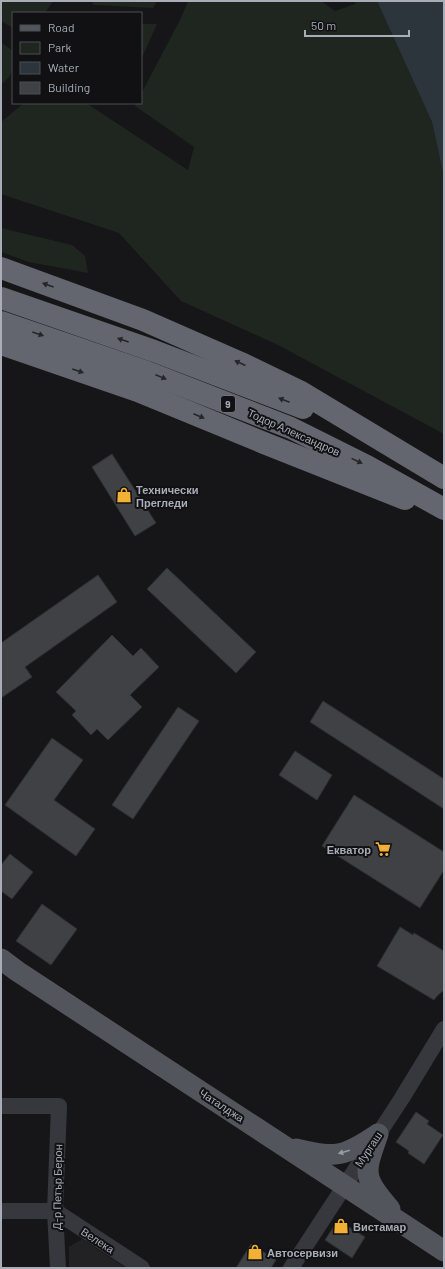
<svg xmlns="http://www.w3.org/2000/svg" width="445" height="1269" font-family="Barlow,sans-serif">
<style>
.built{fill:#222225}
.green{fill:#1e261f}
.water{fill:#2c353c}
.building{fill:#404145;stroke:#303034}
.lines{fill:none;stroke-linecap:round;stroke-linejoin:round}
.minor{stroke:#37383d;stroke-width:16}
.major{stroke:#53555c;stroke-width:21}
.highway{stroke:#63666e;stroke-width:22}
.oneway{fill:#26262a}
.oneway2{fill:#979ba6}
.labels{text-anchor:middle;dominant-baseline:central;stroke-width:4;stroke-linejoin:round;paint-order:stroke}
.shield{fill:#111113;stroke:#7b7e86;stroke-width:1}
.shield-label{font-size:10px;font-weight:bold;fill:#a8adb8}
.street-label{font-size:11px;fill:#a8adb8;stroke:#111113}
.poi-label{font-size:11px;font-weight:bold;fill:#a8adb8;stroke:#111113;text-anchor:start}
</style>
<rect width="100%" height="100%" fill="#161618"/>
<!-- built -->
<path class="built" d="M82 1239 126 1268H69V1247Z"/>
<!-- green -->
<g class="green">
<path d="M1 1H53L45 13H13V28L1 21Z"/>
<path d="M92 1H157L153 8 93 5Z"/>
<path d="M188 1H321L335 11 355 4V1H377L432 122 444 177V434L278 345 181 301 119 233 1 194V122L24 103H86L188 170 194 147 135 106 136 103H141V94L181 18Z"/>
<path d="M141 24H157L141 60Z"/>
<path d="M1 42 13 51C13 70 15 72 1 85Z"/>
<path d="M1 228 72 245 85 256 88 273 29 262 1 252Z"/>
</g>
<!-- water -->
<path class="water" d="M377 1H444V177L432 122Z"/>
<!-- building -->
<g class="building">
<path d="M112 454 156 523 135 536 92 467Z"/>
<path d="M167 568 256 652 236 673 147 589Z"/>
<path d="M98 575 117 602 25 667 32 677 1 698V643Z"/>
<path d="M112 635 133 656 141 648 159 667 130 695 142 707 108 740 97 729 91 735 72 715 76 711 56 692Z"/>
<path d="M323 701 444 779V809L310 722Z"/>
<path d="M178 707 199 721 133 819 112 805Z"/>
<path d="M52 738 83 760 54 800 95 829 76 856 5 805Z"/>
<path d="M295 751 332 775 317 800 279 775Z"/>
<path d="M354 795 444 852V870L420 908 322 846Z"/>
<path d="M10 854 33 872 12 899 1 891V865Z"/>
<path d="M42 904 77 929 51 965 16 941Z"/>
<path d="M400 927 413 935 414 933 444 951V990L437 996 434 1000 377 966Z"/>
<path d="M416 1112 429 1121 427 1124 443 1135 424 1164 408 1153 409 1151 396 1142Z"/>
<path d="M338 1220 365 1237 352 1258 325 1240Z"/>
<path d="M251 1244 276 1260 271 1268H236Z"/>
</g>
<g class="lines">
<!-- minor -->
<g class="minor">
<path d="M1 1106H59L55 1211 58 1268"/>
<path d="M1 1211H55L142 1268"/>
<path d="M291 1268 402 1098 444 1029"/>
</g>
<!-- major -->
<g class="major">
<path d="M1 959 17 971 444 1251"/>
<path d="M378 1134C364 1174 362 1176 390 1209"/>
<path d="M296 1149C313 1153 332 1158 348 1151 359 1147 369 1140 378 1134"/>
</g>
<!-- highway -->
<g class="highway">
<path d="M1 268 143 320 241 363 301 392 444 478"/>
<path d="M1 298 154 351 303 408"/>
<path d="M1 322 147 372 291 428 367 466 444 509"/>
<path d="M1 344 138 391 264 443 405 499"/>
</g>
</g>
<!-- one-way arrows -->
<defs><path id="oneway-solid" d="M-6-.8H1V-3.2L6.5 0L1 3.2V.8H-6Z"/></defs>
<g class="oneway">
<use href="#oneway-solid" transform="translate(48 285) rotate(-160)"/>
<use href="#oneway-solid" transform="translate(38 334) rotate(19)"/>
<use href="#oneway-solid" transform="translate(123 340) rotate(-161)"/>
<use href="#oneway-solid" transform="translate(240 363) rotate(-155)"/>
<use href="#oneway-solid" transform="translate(78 371) rotate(19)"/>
<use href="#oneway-solid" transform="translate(161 377) rotate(22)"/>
<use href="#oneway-solid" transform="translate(284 400) rotate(-159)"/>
<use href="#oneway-solid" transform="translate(199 416) rotate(23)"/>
<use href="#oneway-solid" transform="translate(357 461) rotate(26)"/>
</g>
<use class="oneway2" href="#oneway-solid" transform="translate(344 1152) rotate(164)"/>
<!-- icons -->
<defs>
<symbol id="shop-bare" viewBox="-9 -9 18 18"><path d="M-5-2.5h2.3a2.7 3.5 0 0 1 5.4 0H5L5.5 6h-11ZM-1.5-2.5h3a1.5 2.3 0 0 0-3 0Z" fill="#f2b134" stroke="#111113" stroke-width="2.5" paint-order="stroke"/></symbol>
<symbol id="supermarket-bare" viewBox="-9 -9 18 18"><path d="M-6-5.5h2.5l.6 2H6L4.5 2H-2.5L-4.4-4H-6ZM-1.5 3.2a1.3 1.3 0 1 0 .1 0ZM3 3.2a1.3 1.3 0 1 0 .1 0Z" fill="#f2b134" stroke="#111113" stroke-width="2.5" paint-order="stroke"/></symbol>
</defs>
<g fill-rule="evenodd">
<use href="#shop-bare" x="113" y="484" width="22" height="22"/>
<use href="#supermarket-bare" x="372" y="838" width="22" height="22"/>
<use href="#shop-bare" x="330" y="1215" width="22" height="22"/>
<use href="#shop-bare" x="244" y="1241" width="22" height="22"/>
</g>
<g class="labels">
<!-- shield labels -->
<rect class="shield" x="221" y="396" width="14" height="16" rx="3"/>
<g class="shield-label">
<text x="228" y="404">9</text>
</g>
<!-- street labels -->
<g class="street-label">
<text transform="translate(294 432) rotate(24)">Тодор Александров</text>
<text transform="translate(222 1105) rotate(33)">Чаталджа</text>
<text transform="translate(368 1149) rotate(-56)">Мургаш</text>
<text transform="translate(57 1187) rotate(-89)">Д-р Петър Берон</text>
<text transform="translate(98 1240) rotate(33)">Велека</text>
</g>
<!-- poi labels -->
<g class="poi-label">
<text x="136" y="489">Технически<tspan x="136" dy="13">Прегледи</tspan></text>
<text x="371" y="849" text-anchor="end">Екватор</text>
<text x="353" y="1226">Вистамар</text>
<text x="267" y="1252">Автосервизи</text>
</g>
</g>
<!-- border -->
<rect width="445" height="1269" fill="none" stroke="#a8adb8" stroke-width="4"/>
<!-- legend -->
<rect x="12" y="12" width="130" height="92" fill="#111113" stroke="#4d4f55"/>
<rect x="20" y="25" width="20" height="6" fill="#53555c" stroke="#4d4f55"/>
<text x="48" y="32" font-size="12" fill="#a8adb8">Road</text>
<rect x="20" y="42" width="20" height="12" fill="#1e261f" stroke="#4d4f55"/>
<text x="48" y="52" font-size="12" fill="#a8adb8">Park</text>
<rect x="20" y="62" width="20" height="12" fill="#2c353c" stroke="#4d4f55"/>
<text x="48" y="72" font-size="12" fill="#a8adb8">Water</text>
<rect x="20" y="82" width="20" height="12" fill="#404145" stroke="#4d4f55"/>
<text x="48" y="92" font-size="12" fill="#a8adb8">Building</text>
<!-- scale -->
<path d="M305 30v6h104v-6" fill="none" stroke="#a8adb8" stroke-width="2"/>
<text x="311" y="30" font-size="12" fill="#a8adb8" stroke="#111113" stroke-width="3" paint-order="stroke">50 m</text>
</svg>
